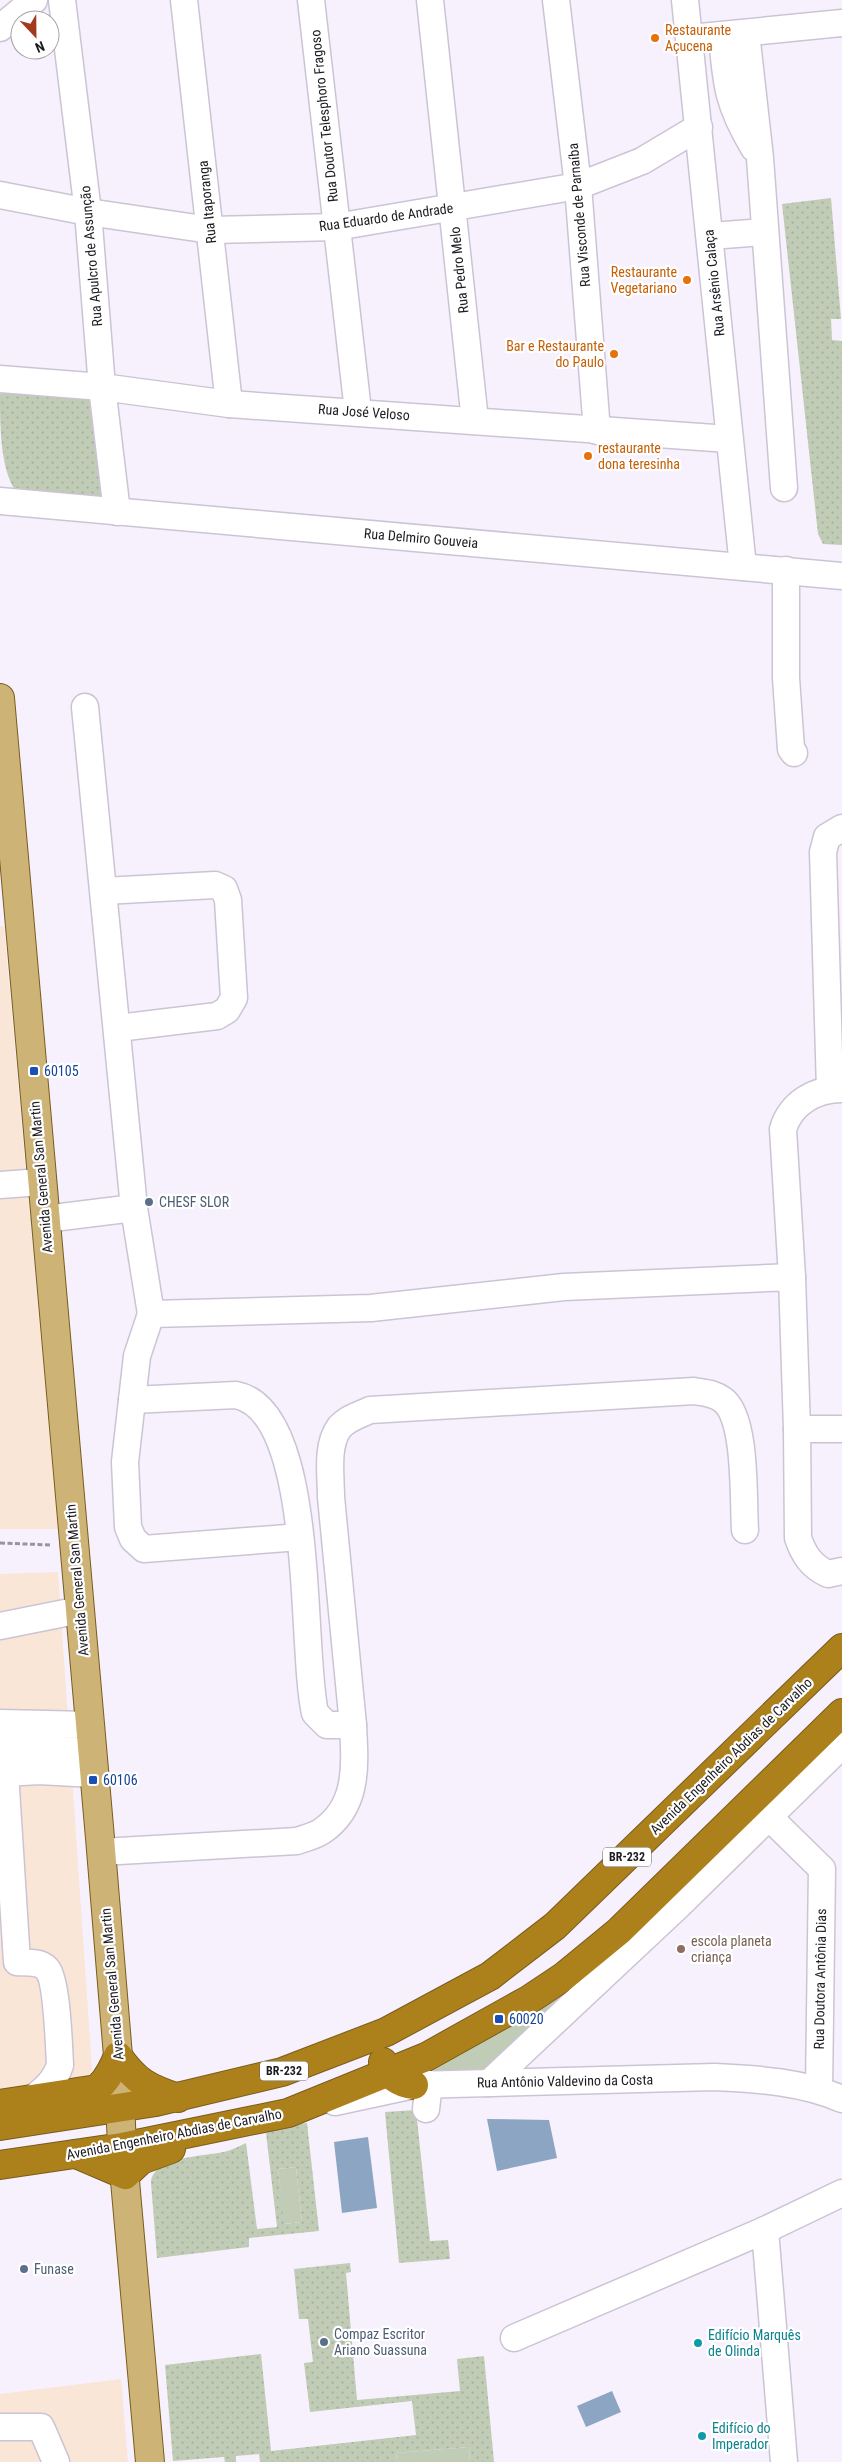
<svg xmlns="http://www.w3.org/2000/svg" width="842" height="2462" font-family="'Roboto Condensed',sans-serif">
<style>
.commercial{fill:#fae6d7}
.grass{fill:url(#grass-dots);fill-rule:evenodd}
.park{fill:#c1ccb6}
.water{fill:#8ca5c2}
.lines{fill:none;stroke-linecap:round;stroke-linejoin:round}
.minor-casing{stroke:#ccc4d4;stroke-width:29}
.major-casing{stroke:#7a5d1c;stroke-width:30}
.highway-casing{stroke:#7a5d1c;stroke-width:30}
.path{stroke:#98949e;stroke-width:3;stroke-dasharray:5 2.5;stroke-linecap:butt}
.minor{stroke:#fff;stroke-width:26}
.major{stroke:#cdb376;stroke-width:28}
.highway{stroke:#ac801a;stroke-width:28}
.food-dot{fill:#e8710a;stroke:#fff;stroke-width:2}
.transit-dot{fill:#1a4fb4;stroke:#fff;stroke-width:2}
.service-dot{fill:#5c6f8a;stroke:#fff;stroke-width:2}
.education-dot{fill:#8d6e63;stroke:#fff;stroke-width:2}
.culture-dot{fill:#0f9aa8;stroke:#fff;stroke-width:2}
.labels{text-anchor:middle;dominant-baseline:central;stroke-width:4.5;stroke-linejoin:round;paint-order:stroke}
.shield{fill:#fff;stroke:#625f64;stroke-width:1}
.shield-label{font-size:12px;font-weight:bold;fill:#1e1b21}
.food-label{font-size:14px;fill:#c56008;stroke:#fff;text-anchor:start}
.street-label{font-size:14px;fill:#1e1b21;stroke:#fff}
.transit-label{font-size:14px;fill:#164399;stroke:#fff;text-anchor:start}
.service-label{font-size:14px;fill:#4e5e75;stroke:#fff;text-anchor:start}
.education-label{font-size:14px;fill:#785e54;stroke:#fff;text-anchor:start}
.culture-label{font-size:14px;fill:#0d838f;stroke:#fff;text-anchor:start}
</style>
<defs>
<pattern id="grass-dots" width="8" height="8" patternUnits="userSpaceOnUse" patternTransform="scale(1.25)"><rect width="8" height="8" fill="#c1ccb6"/><path d="M2 2h.1M6 6h.1" fill="none" stroke="#a5af9c" stroke-width="1.8" stroke-linecap="round"/></pattern>
</defs>
<rect width="100%" height="100%" fill="#f7f1fe"/>
<!-- commercial -->
<g class="commercial">
<path d="M0 926H4L58 1529H0Z"/>
<path d="M58 1572 92 2069 88 2077 0 2092V1574Z"/>
<path d="M121 2379 128 2462H0V2394Z"/>
</g>
<!-- grass -->
<g class="grass">
<path d="M831 198 841 319H831L832 340 842 341V545L823 544 818 534 782 204Z"/>
<path d="M9 391 95 397 103 499 15 490C0 468 0 424 0 394Z"/>
<path d="M416 2110 430 2241 448 2240 450 2259 399 2263 385 2112Z"/>
<path d="M307 2123 319 2231 249 2238V2247L157 2258 151 2183C152 2157 204 2156 224 2152 232 2150 239 2146 246 2143L257 2229 277 2227 266 2133 281 2126ZM296 2167 302 2222 285 2224 278 2169Z"/>
<path d="M350 2263 351 2272 346 2273 357 2400 460 2391 457 2359 484 2356 494 2462H470L469 2447 396 2453 397 2462H260L259 2454 236 2456V2462H225L224 2457 173 2461 165 2365 261 2354 271 2451 416 2435 412 2401 310 2412 304 2363 313 2362 308 2319H299L294 2269Z"/>
</g>
<!-- park -->
<g class="park">
<path d="M599 1955 490 2076 416 2077Z"/>
<path d="M296 2167 302 2222 284 2224 278 2169Z"/>
<path d="M469 2447 470 2462H397L396 2453Z"/>
</g>
<!-- water -->
<g class="water">
<path d="M487 2119 549 2120 557 2158 497 2171Z"/>
<path d="M368 2137 377 2208 342 2213 334 2142Z"/>
<path d="M612 2391 621 2412 586 2427 577 2406Z"/>
</g>
<g class="lines">
<defs>
<g id="minor">
<path d="M62 0 88 212 102 387 117 512"/>
<path d="M184 0 229 404"/>
<path d="M311 0 358 411"/>
<path d="M430 0 475 421"/>
<path d="M556 0 578 186 597 431"/>
<path d="M685 0 743 567"/>
<path d="M0 28 34 0"/>
<path d="M746 33 760 158 784 488"/>
<path d="M722 36C726 85 728 105 754 148"/>
<path d="M690 38 842 23"/>
<path d="M0 195 88 212 210 230 336 227 578 186 642 161 699 127"/>
<path d="M710 236 765 232"/>
<path d="M0 379 102 387 229 404 729 439"/>
<path d="M0 501 842 576"/>
<path d="M786 570V678L791 749 794 753"/>
<path d="M85 707 134 1208"/>
<path d="M104 891 215 885 224 889 228 900 234 998 227 1010 217 1016 118 1028"/>
<path d="M830 1089 823 852 827 837 842 828"/>
<path d="M0 1185 41 1182"/>
<path d="M45 1219 134 1208 151 1314 371 1308 564 1287 792 1277 797 1429H842"/>
<path d="M792 1277 783 1129C791 1103 815 1089 842 1089"/>
<path d="M151 1314 137 1356 125 1462 128 1527 133 1539 144 1549 300 1537"/>
<path d="M797 1429 798 1538C804 1555 811 1566 828 1574L842 1571"/>
<path d="M0 1626 80 1610"/>
<path d="M0 1723 90 1725"/>
<path d="M353 1725 331 1497C331 1476 326 1446 339 1428 346 1419 359 1415 370 1410L694 1391C705 1393 714 1393 723 1400 747 1418 743 1500 745 1530"/>
<path d="M0 1748 92 1751"/>
<path d="M0 1773H5L17 1962C26 1963 40 1961 47 1969 57 1980 59 2047 60 2065 55 2081 44 2090 31 2100"/>
<path d="M5 1773 39 1771 94 1774"/>
<path d="M770 1818 822 1869 819 2089"/>
<path d="M101 1852 297 1841C305 1838 315 1836 322 1831 359 1806 355 1764 353 1725H327L315 1713C300 1648 317 1411 236 1395L132 1400"/>
<path d="M489 2083 679 1905 842 1745"/>
<path d="M335 2102 414 2085 715 2077C758 2079 803 2082 842 2099"/>
<path d="M426 2109 429 2084"/>
<path d="M765 2230 784 2462"/>
<path d="M514 2338 765 2230 842 2193"/>
<path d="M0 2427H41L56 2462"/>
</g>
<path id="major" d="M0 698 100 1838 118 2056 122 2147 150 2462"/>
<g id="highway">
<path d="M118 2056C136 2082 148 2088 178 2098"/>
<path d="M383 2062C388 2076 400 2084 414 2085"/>
<path d="M84 2099C103 2085 109 2078 118 2056"/>
<path d="M0 2104 97 2089"/>
<path d="M0 2126 156 2102 282 2072 386 2032 490 1976 555 1926 842 1648"/>
<path d="M76 2154 125 2175 141 2160 171 2149"/>
<path d="M0 2165 122 2147 288 2113 426 2057 530 1999 563 1977 619 1931 842 1713"/>
</g>
</defs>
<!-- minor casing -->
<use href="#minor" class="minor-casing"/>
<!-- major casing -->
<use href="#major" class="major-casing"/>
<!-- highway casing -->
<use href="#highway" class="highway-casing"/>
<!-- path -->
<path class="path" d="M0 1543 51 1545"/>
<!-- minor -->
<use href="#minor" class="minor"/>
<!-- major -->
<use href="#major" class="major"/>
<!-- highway -->
<use href="#highway" class="highway"/>
</g>
<!-- markers -->
<g class="food-dot">
<circle cx="655" cy="38" r="5"/>
<circle cx="687" cy="280" r="5"/>
<circle cx="614" cy="354" r="5"/>
<circle cx="588" cy="456" r="5"/>
</g>
<g class="transit-dot">
<rect x="29" y="1066" width="10" height="10" rx="2.5"/>
<rect x="88" y="1775" width="10" height="10" rx="2.5"/>
<rect x="494" y="2014" width="10" height="10" rx="2.5"/>
</g>
<g class="service-dot">
<circle cx="149" cy="1202" r="5"/>
<circle cx="24" cy="2269" r="5"/>
<circle cx="324" cy="2342" r="5"/>
</g>
<circle class="education-dot" cx="681" cy="1949" r="5"/>
<g class="culture-dot">
<circle cx="698" cy="2343" r="5"/>
<circle cx="702" cy="2436" r="5"/>
</g>
<g class="labels">
<!-- shield labels -->
<g class="shield">
<rect x="603" y="1847.5" width="48" height="19" rx="4"/>
<rect x="260" y="2061.5" width="48" height="19" rx="4"/>
</g>
<g class="shield-label">
<text x="627" y="1857">BR-232</text>
<text x="284" y="2071">BR-232</text>
</g>
<!-- food labels -->
<g class="food-label">
<text x="665" y="30">Restaurante<tspan x="665" dy="16">Açucena</tspan></text>
<text x="677" y="272" text-anchor="end">Restaurante<tspan x="677" dy="16">Vegetariano</tspan></text>
<text x="604" y="346" text-anchor="end">Bar e Restaurante<tspan x="604" dy="16">do Paulo</tspan></text>
<text x="598" y="448">restaurante<tspan x="598" dy="16">dona teresinha</tspan></text>
</g>
<!-- street labels -->
<g class="street-label">
<text transform="translate(324 116) rotate(-96)">Rua Doutor Telesphoro Fragoso</text>
<text transform="translate(207 202) rotate(-96)">Rua Itaporanga</text>
<text transform="translate(579 215) rotate(-95)">Rua Visconde de Parnaíba</text>
<text transform="translate(386 217) rotate(-8)">Rua Eduardo de Andrade</text>
<text transform="translate(91 256) rotate(-95)">Rua Apulcro de Assunção</text>
<text transform="translate(459 270) rotate(-96)">Rua Pedro Melo</text>
<text transform="translate(714 283) rotate(-96)">Rua Arsênio Calaça</text>
<text transform="translate(364 412) rotate(4)">Rua José Veloso</text>
<text transform="translate(421 538) rotate(5)">Rua Delmiro Gouveia</text>
<text transform="translate(41 1177) rotate(-95)">Avenida General San Martin</text>
<text transform="translate(77 1580) rotate(-95)">Avenida General San Martin</text>
<text transform="translate(731 1756) rotate(-44)">Avenida Engenheiro Abdias de Carvalho</text>
<text transform="translate(820 1979) rotate(-89)">Rua Doutora Antônia Dias</text>
<text transform="translate(112 1984) rotate(-95)">Avenida General San Martin</text>
<text transform="translate(565 2081) rotate(-1)">Rua Antônio Valdevino da Costa</text>
<text transform="translate(174 2134) rotate(-11)">Avenida Engenheiro Abdias de Carvalho</text>
</g>
<!-- transit labels -->
<g class="transit-label">
<text x="44" y="1071">60105</text>
<text x="103" y="1780">60106</text>
<text x="509" y="2019">60020</text>
</g>
<!-- service labels -->
<g class="service-label">
<text x="159" y="1202">CHESF SLOR</text>
<text x="34" y="2269">Funase</text>
<text x="334" y="2334">Compaz Escritor<tspan x="334" dy="16">Ariano Suassuna</tspan></text>
</g>
<!-- education labels -->
<g class="education-label">
<text x="691" y="1941">escola planeta<tspan x="691" dy="16">criança</tspan></text>
</g>
<!-- culture labels -->
<g class="culture-label">
<text x="708" y="2335">Edifício Marquês<tspan x="708" dy="16">de Olinda</tspan></text>
<text x="712" y="2428">Edifício do<tspan x="712" dy="16">Imperador</tspan></text>
</g>
</g>
<!-- north arrow -->
<g transform="translate(35 35) rotate(158)"><circle r="24" fill="#ffffff" stroke="#a5a4a6"/>
<path d="M0-4L9 19L0 12L-9 19Z" fill="#a23a1d"/>
<text y="-8" font-size="14" font-weight="bold" text-anchor="middle" fill="#1e1b21">N</text>
</g>
</svg>
